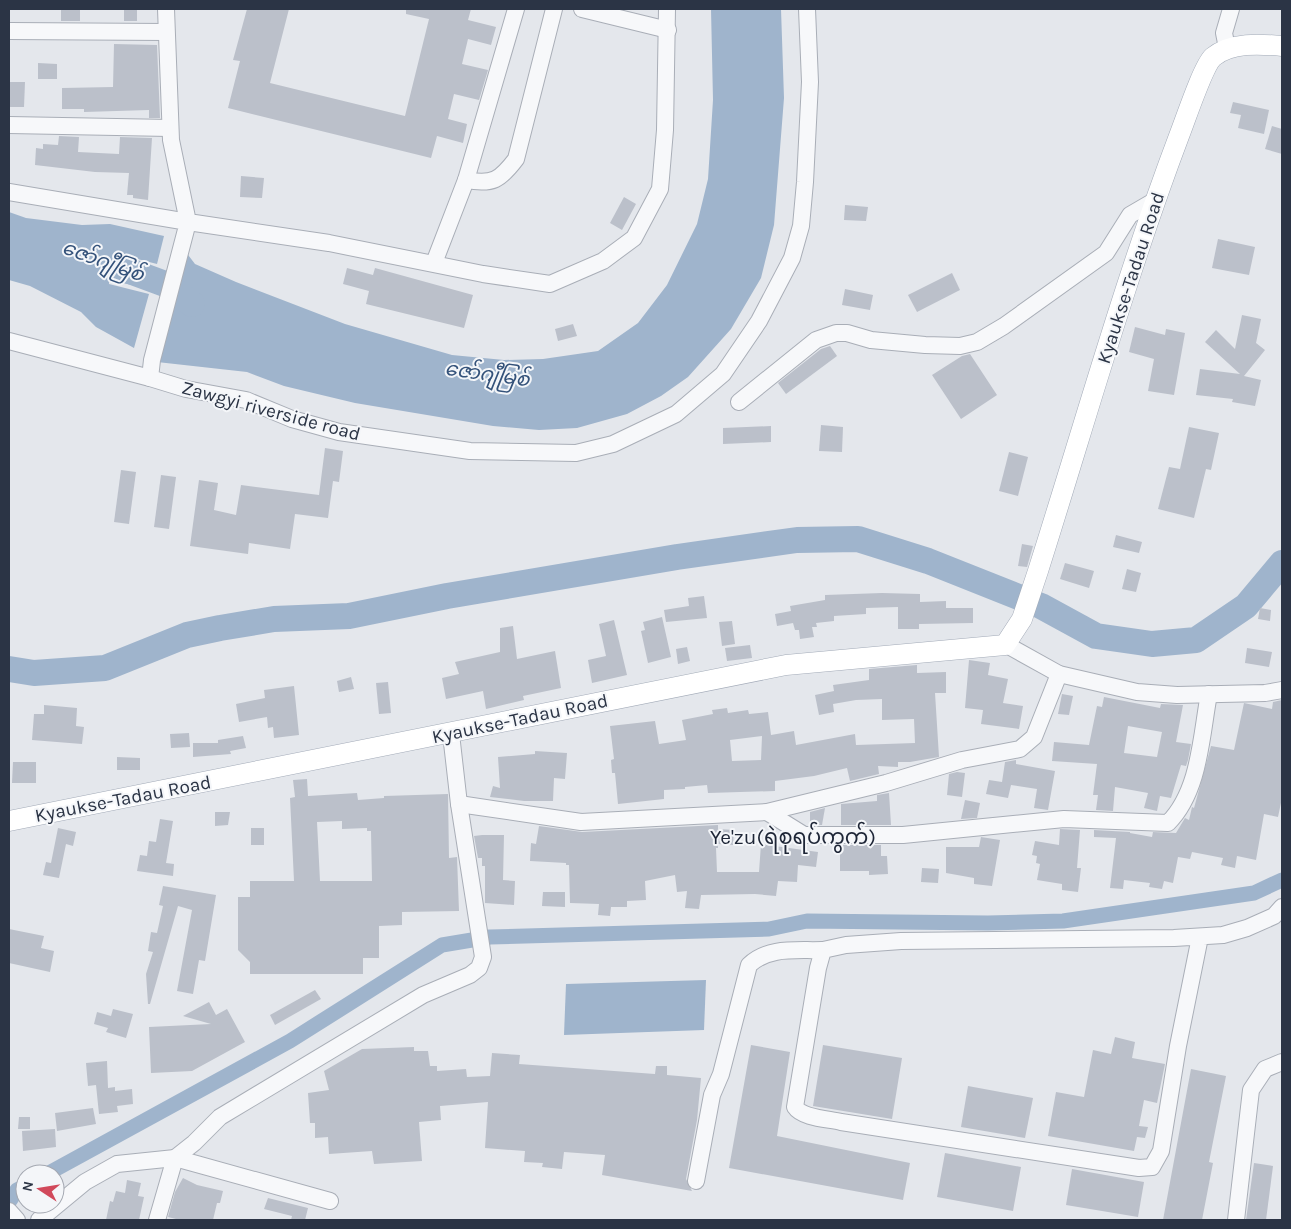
<svg xmlns="http://www.w3.org/2000/svg" width="1291" height="1229" font-family="Karla,'Noto Sans Myanmar',sans-serif">
<style>
.water{fill:#9fb4cc}
.lines{fill:none;stroke-linecap:round;stroke-linejoin:round}
.canal{stroke:#9fb4cc;stroke-width:15}
.river{stroke:#9fb4cc;stroke-width:26}
.building{fill:#bbc0ca;fill-rule:evenodd}
.minor-casing{stroke:#a9aeb7;stroke-width:18}
.major-casing{stroke:#a3abb8;stroke-width:21}
.minor{stroke:#f7f8fa;stroke-width:16}
.major{stroke:#fff;stroke-width:20}
.labels{text-anchor:middle;dominant-baseline:central;stroke-width:4;stroke-linejoin:round;paint-order:stroke}
.street-label{font-size:19px;fill:#2b3445;stroke:#f4f6f9}
.water-label{font-size:20px;font-style:italic;fill:#34527a;stroke:#f4f6f9}
.quarter-label{font-size:21px;fill:#1d2536;stroke:#f4f6f9}
</style>
<rect width="100%" height="100%" fill="#e4e7ec"/>
<!-- water -->
<g class="water">
<path d="M711 9H781L784 98 774 225 761 278 731 329 688 377 661 396 627 414 577 428 539 430 493 426 355 403 284 386 247 372 157 362 176 239 195 264 236 282 345 324 452 355 504 360 543 359 598 351 638 323 667 285 697 224 708 179 713 100Z"/>
<path d="M9 212 26 218 82 225 110 224 164 236 157 264 118 254 117 257 156 268 150 289 109 280V284L149 294 134 348 96 327 81 312 30 286 9 280Z"/>
<path d="M706 980 704 1030 564 1035 566 984Z"/>
</g>
<g class="lines">
<!-- canal -->
<g class="canal">
<path d="M47 1174 290 1041 442 945 490 937 769 929 807 921 988 923 1063 921 1254 893 1282 880"/>
<path d="M9 1202 17 1190 25 1186"/>
</g>
<!-- river -->
<g class="river">
<path d="M119 267 165 284 192 304"/>
<path d="M9 669 34 673 105 668 187 635 220 628 274 619 349 616 447 596 677 557 797 540 858 539 928 561 1041 606 1096 636 1152 644 1196 640 1246 606 1282 563"/>
</g>
</g>
<!-- building -->
<g class="building">
<rect x="61" y="9" width="19" height="12"/>
<rect x="124" y="9" width="13" height="12"/>
<path d="M247 9H289L270 83 405 116 429 19 406 14V9H471L468 20 496 27 491 45 468 39 462 64 488 70 479 100 454 94 448 119 467 124 463 143 437 136 431 158 228 108 240 61 233 60Z"/>
<path d="M114 44 157 45 160 118H149V110L84 112V109H62V88L113 87Z"/>
<path d="M38 63 57 64V79H38Z"/>
<path d="M9 82H25L24 107H9Z"/>
<path d="M1233 102 1269 110 1264 134 1238 128 1241 115 1230 113Z"/>
<path d="M1272 126 1282 129V154L1265 149Z"/>
<path d="M59 136 79 137 78 152 119 154 120 137 152 138 148 200 133 198V195H127L129 173 95 172 35 165 36 148 43 149V144L58 145Z"/>
<path d="M241 176 264 178 262 198 240 197Z"/>
<path d="M624 197 636 204 622 230 610 223Z"/>
<path d="M845 205 868 207 866 221 844 220Z"/>
<path d="M1218 239 1255 247 1249 275 1212 268Z"/>
<path d="M347 268 373 275 375 268 473 295 464 328 366 304 369 291 343 284Z"/>
<path d="M952 273 960 290 917 312 908 295Z"/>
<path d="M845 289 873 295 870 310 842 305Z"/>
<path d="M1242 315 1261 319 1256 343 1265 350 1244 376 1261 380 1255 406 1232 402 1233 399 1196 395 1200 369 1240 374 1205 342 1216 330 1235 349Z"/>
<path d="M573 324 577 336 558 341 555 329Z"/>
<path d="M1135 327 1165 335 1166 329 1185 333 1174 395 1148 391 1154 359 1129 352Z"/>
<path d="M830 346 837 356 786 394 778 383 821 349Z"/>
<path d="M970 354 997 395 961 419 932 375 962 356Z"/>
<path d="M821 425 843 427 842 452 819 451Z"/>
<path d="M771 426V442L723 444V428Z"/>
<path d="M1189 427 1219 433 1211 470 1206 469 1194 518 1158 509 1169 467 1180 469Z"/>
<path d="M325 448 343 451 339 482 333 481 328 518 295 514 290 549 249 543 248 554 190 546 199 480 218 483 214 510 236 515 241 485 319 495Z"/>
<path d="M1009 452 1028 457 1018 496 999 491Z"/>
<path d="M121 470 136 472 129 524 114 522Z"/>
<path d="M161 475 176 477 169 529 154 527Z"/>
<path d="M1116 535 1142 542 1139 553 1113 547Z"/>
<path d="M1022 544 1033 546 1027 567 1018 566Z"/>
<path d="M1065 563 1094 571 1089 588 1060 579Z"/>
<path d="M1127 569 1141 573 1136 592 1122 589Z"/>
<path d="M882 593 920 594V602L946 601V608H973V623L919 624V629H898V607L866 608V614L834 616V621L816 623 817 627H812L814 637 800 639 799 630H795L793 623 777 626 775 614 791 611 790 606 825 600V595Z"/>
<path d="M704 596 707 618 666 622 664 610 689 606 688 598Z"/>
<path d="M1260 608 1271 610 1270 621 1258 619Z"/>
<path d="M662 617 671 657 648 663 641 631 645 630 643 622Z"/>
<path d="M614 620 627 675 592 683 588 660 606 656 599 624Z"/>
<path d="M732 621 735 644 722 646 719 622Z"/>
<path d="M513 626 517 659 555 651 561 688 523 696 524 700 486 709 483 691 446 699 442 678 459 674 455 662 500 652V628Z"/>
<path d="M750 645 752 658 727 661 725 648Z"/>
<path d="M687 647 690 661 678 664 676 649Z"/>
<path d="M1247 648 1272 652 1269 667 1245 663Z"/>
<path d="M969 660 990 663 988 675 1008 679 1003 703 1023 706 1019 729 981 724 983 710 965 708Z"/>
<path d="M917 665V673L946 672V693H935L939 757 910 762H898V767L878 766 879 774 850 781 847 768 814 776 775 781V791L708 793 707 785 685 787V789L664 790V799L618 804 615 773H612L611 760 614 759 610 726 655 721 659 744 686 740 682 720 713 714 712 710 727 708 728 713 748 710 749 714 768 712 771 735 794 731 796 745 855 734 856 745 915 743 914 719 882 720V699L856 700 833 704 834 712 819 715 815 695 834 691 833 685 869 680V669ZM762 736 761 760 732 761 730 740Z"/>
<path d="M351 677 354 689 339 692 337 681Z"/>
<path d="M388 682 391 713 379 714 376 683Z"/>
<path d="M294 686 299 735 274 738 273 727 268 728 267 717 239 722 236 704 265 698 264 690Z"/>
<path d="M1062 694 1073 696 1069 715 1058 714Z"/>
<path d="M1104 697 1160 708 1161 704 1183 705 1176 742 1191 744 1188 760 1186 766 1181 765 1171 798 1160 796 1157 811 1144 808 1148 793 1115 787 1113 811 1096 810 1098 795H1093L1097 764 1052 761 1054 742 1089 745 1097 706 1102 707ZM1128 726 1162 732 1157 757 1124 753Z"/>
<path d="M1282 700V798L1278 817 1264 814 1256 860 1237 856 1235 868 1221 865 1223 858 1192 852 1190 859 1178 857 1173 883 1164 881 1162 889 1149 887 1150 883 1124 880 1123 889 1110 888 1116 838 1094 837V830L1130 832V833L1152 837 1153 832 1176 833 1185 818 1189 820 1192 807 1194 808 1211 746 1234 750 1244 703 1272 709 1273 702Z"/>
<path d="M44 705 77 708 76 726 84 727 82 744 32 740 34 714H44Z"/>
<path d="M189 733 190 747 171 748 170 734Z"/>
<path d="M243 736 246 748 230 751 231 754 193 757V743H218V740Z"/>
<path d="M535 751 567 753 565 779 554 778 553 801H524L490 797 493 786 500 788 498 757 535 754Z"/>
<path d="M117 757 140 758V770H117Z"/>
<path d="M1016 760V764L1055 771 1048 810 1034 808 1037 789 1011 785 1008 798 986 794 989 780 1002 782 1005 762Z"/>
<path d="M13 762H36V783H12Z"/>
<path d="M957 772 965 773 962 797 947 795 949 774Z"/>
<path d="M307 779 308 796 357 793 358 800 384 798V796L448 794 449 858 457 857 459 911 402 912V925L379 926V958H363V974H250V962L238 950V897H250V881H294L290 798 295 797 293 780ZM342 821V829L367 828V831H371L372 881H320L317 822Z"/>
<path d="M889 793 891 825H841V804L877 801V795Z"/>
<path d="M965 800 980 803 977 818 961 819Z"/>
<path d="M825 808 822 825H810V812Z"/>
<path d="M215 812H230L228 825 215 826Z"/>
<path d="M160 819 173 821 166 863 174 864 173 876 137 871 140 855 147 856 149 841 156 842Z"/>
<path d="M718 825V829L734 830 733 845 718 844V848H716L717 872H759L761 844 818 852 816 867 798 865 797 882 778 881 776 896 755 894 701 895 699 909 685 908 687 891 677 892 675 875 645 881 646 900 627 901V907H611L610 916 598 915 599 904 570 903 569 865H566V863L530 861 531 843 536 844 539 826 582 832Z"/>
<path d="M58 828 76 832 73 846 66 844 59 878 43 875 46 862 51 863Z"/>
<rect x="251" y="828" width="13" height="17"/>
<path d="M1060 829 1080 830 1077 868H1081L1078 892 1062 890V884L1037 880 1040 864 1036 863 1037 856 1032 855 1035 841 1059 845Z"/>
<path d="M482 835H504L503 880 515 881 514 905 485 903V866H482V858H478L474 836Z"/>
<path d="M981 837 1000 840 992 886 974 884V878L946 873V847H979Z"/>
<path d="M840 845H881V856H887L888 874 869 875V871H840Z"/>
<path d="M922 868 939 869 938 883 921 882Z"/>
<path d="M163 886 216 895 205 961 199 960 193 994 177 991 192 910 178 906 150 1004H148L146 974 153 952 148 951 151 932 157 933 163 906 159 905Z"/>
<path d="M543 892H565V907L542 906Z"/>
<path d="M9 929 44 936 41 948 54 951 50 972 9 963Z"/>
<path d="M315 990 321 999 275 1025 270 1015Z"/>
<path d="M209 1002 216 1015 227 1009 245 1042 192 1071 151 1073 149 1027 211 1024 183 1016Z"/>
<path d="M113 1009 133 1014 126 1038 106 1032 108 1028 94 1024 97 1012 111 1016Z"/>
<path d="M1115 1037 1135 1042 1132 1058 1165 1064 1157 1103 1144 1100 1139 1126 1148 1127 1145 1138 1137 1137 1134 1151 1048 1136 1056 1092 1084 1097 1093 1050 1111 1054Z"/>
<path d="M751 1045 790 1052 777 1136 910 1163 903 1200 729 1168Z"/>
<path d="M823 1045 902 1058 892 1119 813 1106Z"/>
<path d="M414 1047V1051H428L430 1066H437V1071L466 1069 467 1077 490 1076 492 1053 520 1055 519 1064 655 1074 656 1066H667V1075L701 1078 697 1120 686 1179 692 1191 602 1175 605 1155 564 1152 562 1169 542 1167 543 1163 524 1162 525 1151 485 1148 488 1102 440 1106 441 1120 419 1122 422 1161 374 1164 372 1151 329 1154 328 1137 315 1138V1123H310L308 1093 329 1090 324 1071 362 1049Z"/>
<path d="M107 1061 108 1088 115 1087V1091L132 1089 133 1104 117 1106 118 1112 99 1114 96 1085 88 1086 86 1063Z"/>
<path d="M1191 1069 1226 1076 1209 1162 1213 1163 1202 1220H1163Z"/>
<path d="M968 1086 1033 1098 1025 1138 961 1127Z"/>
<path d="M93 1108 96 1124 57 1131 55 1113Z"/>
<path d="M19 1117H30V1129H18Z"/>
<path d="M55 1129 56 1147 23 1151 22 1131Z"/>
<path d="M945 1153 1021 1167 1013 1211 937 1197Z"/>
<path d="M1254 1163 1273 1166 1266 1220H1246Z"/>
<path d="M1072 1169 1144 1182 1138 1217 1066 1205Z"/>
<path d="M183 1178 197 1185 223 1191 220 1203H217L213 1220H180L168 1217 175 1192Z"/>
<path d="M127 1180 141 1183 138 1196 144 1197 139 1220H106L110 1201 113 1202 116 1191 125 1193Z"/>
<path d="M268 1198 308 1208 305 1220H291L292 1216 264 1209Z"/>
</g>
<g class="lines">
<defs>
<g id="minor">
<path d="M166 9 171 140 188 222 329 243 483 274 550 284 603 261 634 238 660 189 665 130 667 9"/>
<path d="M582 9 668 30"/>
<path d="M9 31 166 32"/>
<path d="M1227 48 1224 33 1231 9"/>
<path d="M9 125 170 128"/>
<path d="M466 180C493 185 500 180 516 159L554 9"/>
<path d="M9 192 188 222 152 360 150 378 186 389 246 400 292 419 339 432 470 451 576 453 613 444 676 414 723 374 759 321 792 258 801 226 805 182 810 82 807 9"/>
<path d="M434 263 466 180 516 9"/>
<path d="M9 341 150 378"/>
<path d="M739 402 816 340 836 333H847L871 340 925 345 960 346 977 342 1004 326 1106 253 1130 215 1154 201"/>
<path d="M1005 644 1059 674 1137 692 1177 695 1265 693 1282 690"/>
<path d="M459 804 581 822 767 812 886 783 962 760 1020 749 1034 737 1059 674"/>
<path d="M767 812 804 835H903L1064 819 1168 823C1200 791 1201 736 1209 694"/>
<path d="M1200 937 1178 1046 1161 1151 1152 1167 1139 1168 841 1122C829 1119 802 1118 795 1107L818 968 823 950 846 945 901 941 1174 938 1223 935 1247 928 1274 916 1282 907"/>
<path d="M696 1181 712 1095 721 1074 749 965C769 946 797 951 823 950"/>
<path d="M9 1211 17 1220"/>
<path d="M39 1220 85 1182 117 1164 175 1158 330 1201"/>
<path d="M157 1220 175 1158 194 1143 220 1117 423 995 470 975 479 968 483 957 459 804 451 734"/>
<path d="M1236 1220 1251 1090 1265 1069 1282 1062"/>
</g>
<path id="major" d="M9 821 786 665 1005 645 1022 619 1038 571C1084 426 1125 279 1179 136 1185 121 1203 66 1213 57 1231 42 1260 44 1282 46"/>
</defs>
<!-- minor casing -->
<use href="#minor" class="minor-casing"/>
<!-- major casing -->
<use href="#major" class="major-casing"/>
<!-- minor -->
<use href="#minor" class="minor"/>
<!-- major -->
<use href="#major" class="major"/>
</g>
<g class="labels">
<!-- street labels -->
<g class="street-label">
<text transform="translate(1131 278) rotate(-72)">Kyaukse-Tadau Road</text>
<text transform="translate(271 411) rotate(15)">Zawgyi riverside road</text>
<text transform="translate(520 719) rotate(-12)">Kyaukse-Tadau Road</text>
<text transform="translate(123 799) rotate(-11)">Kyaukse-Tadau Road</text>
</g>
<!-- water labels -->
<g class="water-label">
<text transform="translate(103 261) rotate(20)">ဇော်ဂျီမြစ်</text>
<text transform="translate(487 374) rotate(8)">ဇော်ဂျီမြစ်</text>
</g>
<!-- quarter labels -->
<g class="quarter-label">
<text x="793" y="837">Ye'zu(ရဲစုရပ်ကွက်)</text>
</g>
</g>
<!-- border -->
<rect width="1291" height="1229" fill="none" stroke="#2b3445" stroke-width="20"/>
<!-- north arrow -->
<g transform="translate(40 1189) rotate(282)"><circle r="24" fill="#f4f6f9" stroke="#a4a8b1"/>
<path d="M0-4L9 19L0 12L-9 19Z" fill="#d1495b"/>
<text y="-8" font-size="14" font-weight="bold" text-anchor="middle" fill="#2b3445">N</text>
</g>
</svg>
